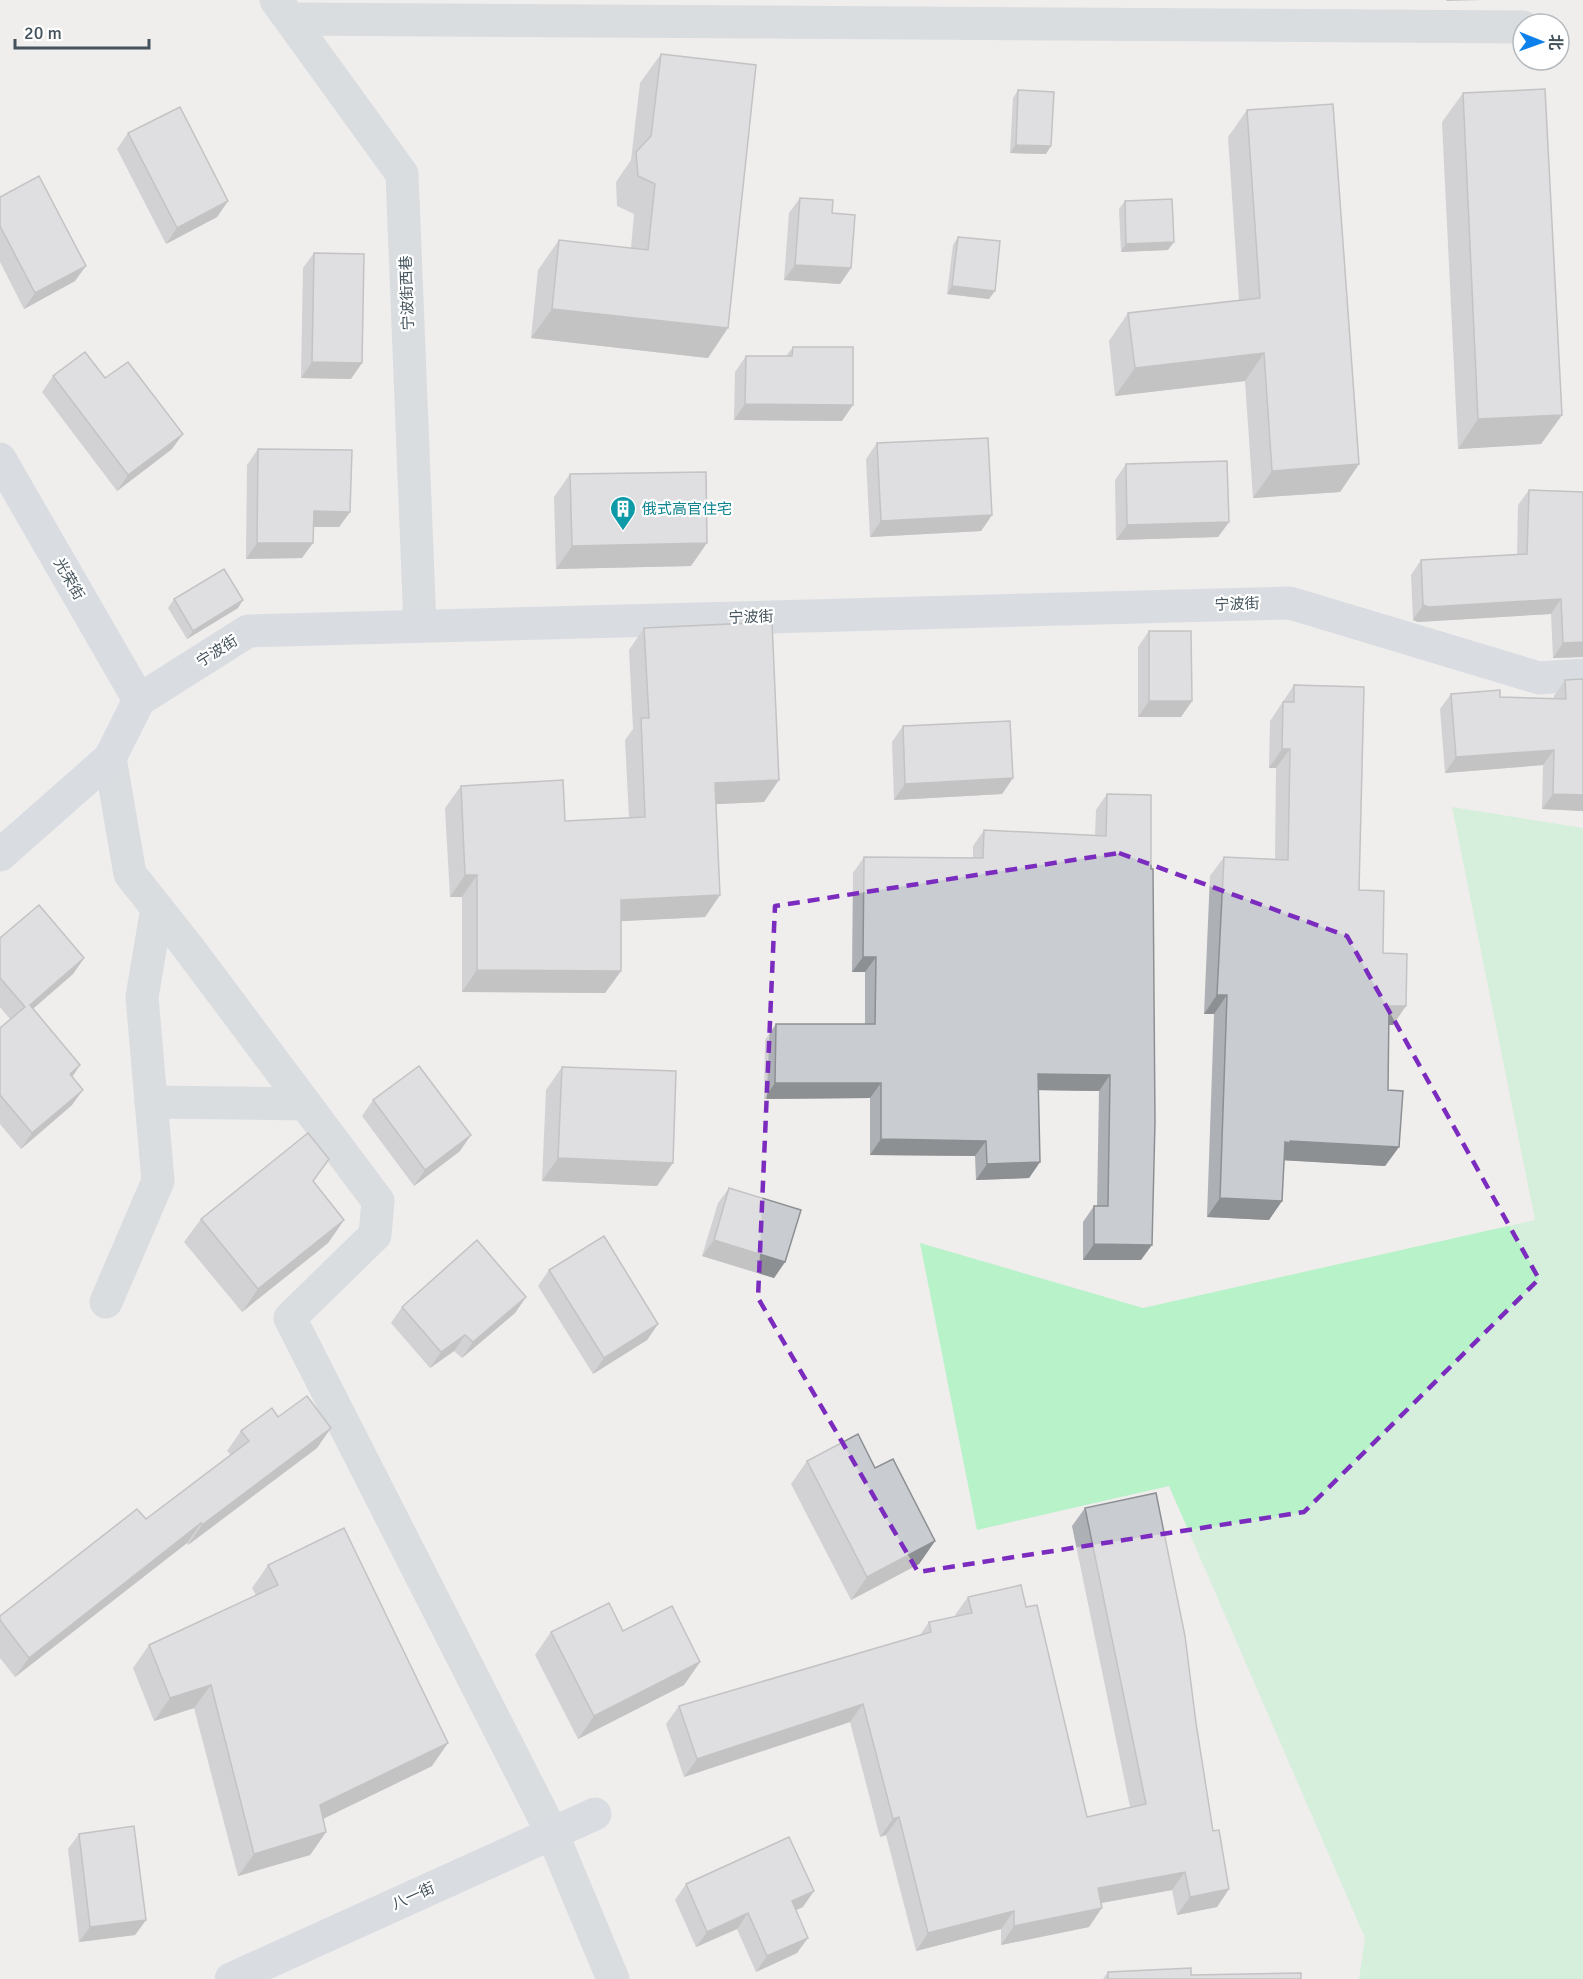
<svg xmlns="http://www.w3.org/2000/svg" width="1583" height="1979" font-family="Signika,'Noto Sans SC',sans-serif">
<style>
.green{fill:#b7f2c9}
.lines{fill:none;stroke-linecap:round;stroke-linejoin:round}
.street{stroke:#bcc9d1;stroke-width:33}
.secondary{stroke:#bccbd6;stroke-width:33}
.wall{fill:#adb0b5}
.shaded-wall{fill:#8d9093}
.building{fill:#c9cdd2;stroke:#8d9093;stroke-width:1.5}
.marked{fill:none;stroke:#7b2cbf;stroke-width:4.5;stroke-dasharray:12 8;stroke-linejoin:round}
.labels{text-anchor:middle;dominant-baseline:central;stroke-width:4.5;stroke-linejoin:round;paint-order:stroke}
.street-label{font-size:15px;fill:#44535c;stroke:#fff}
.culture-label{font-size:15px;fill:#0d838f;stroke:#fff;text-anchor:start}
</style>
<rect width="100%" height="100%" fill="#f0eded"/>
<!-- green -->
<path class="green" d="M1452 807 1583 828V1979H1359L1365 1938 1169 1486 977 1530 920 1243 1143 1308 1535 1220Z"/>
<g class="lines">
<!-- street -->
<g class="street">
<path d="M276 0 402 174 420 626"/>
<path d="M290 19 1523 27"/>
<path d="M110 758 130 874 187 946 378 1201 375 1235 290 1318 552 1833 613 1979"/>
<path d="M151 1102 304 1104"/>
<path d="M106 1302 158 1181 142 997 157 908"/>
</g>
<!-- secondary -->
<g class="secondary">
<path d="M0 459 139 700"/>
<path d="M0 855 110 758 139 700 248 631 1290 603 1539 678 1583 675"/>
<path d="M231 1979 595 1814"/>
</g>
</g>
<!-- wall -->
<g class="wall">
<path d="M661 54 708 358 531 338 538 270 559 240 631 248 634 214 617 206 616 182 631 160 640 83Z"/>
<path d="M1018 90 1046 154 1010 153 1013 98Z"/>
<path d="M1463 93 1562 415 1541 444 1458 449 1442 122Z"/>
<path d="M1247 110 1359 464 1340 492 1253 498 1245 381 1115 396 1109 341 1128 313 1239 300 1228 137Z"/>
<path d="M128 133 228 201 217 217 166 244 117 149Z"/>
<path d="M0 197 75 281 24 309 0 262Z"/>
<path d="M800 198 832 213 851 268 840 284 784 280 789 213Z"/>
<path d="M1125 201 1168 250 1121 252 1119 209Z"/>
<path d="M958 237 989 299 947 294 953 245Z"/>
<path d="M314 253 351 379 301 378 303 268Z"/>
<path d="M793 347 842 421 734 420 735 372 746 356H786Z"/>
<path d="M53 376 105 378 172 449 117 491 42 392Z"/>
<path d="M877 443 992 515 981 531 870 537 866 459Z"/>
<path d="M258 449 350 512 339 527H313L302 558 246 559 247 465Z"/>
<path d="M1126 464 1229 522 1218 537 1116 540 1115 480Z"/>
<path d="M570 474 691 566 556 569 554 497Z"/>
<path d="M1529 490 1583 492V657L1553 658 1551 614 1418 622 1413 620 1411 575 1421 560 1517 555 1518 505Z"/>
<path d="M174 599 238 608 187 639 168 608Z"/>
<path d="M644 628 764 802 716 804 720 895 705 917 621 921V971L605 993 462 992V897H450L445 808 461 786 565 821 629 818 625 740 633 729 629 650Z"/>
<path d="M1149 631 1192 701 1181 717H1138V647Z"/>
<path d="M1583 679V811L1542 809 1543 765 1445 773 1440 709 1451 694 1500 697 1554 699V696L1565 680Z"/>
<path d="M1294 685 1359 890 1383 953 1393 1025H1388V1090L1399 1147 1385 1166 1284 1160 1282 1201 1269 1220 1207 1217 1214 1014H1204L1210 876 1224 857 1275 859 1276 768H1269L1270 721Z"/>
<path d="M903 726 1013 778 1002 794 894 800 892 742Z"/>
<path d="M1107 794 1141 1260H1083V1222L1094 1206H1097L1099 1091 1038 1090 1040 1162 1029 1178 976 1180 975 1156 870 1155V1098L764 1099 765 1040 776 1024H865V972H852L853 873 864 857 973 858V846L984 830 1095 835 1096 810Z"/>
<path d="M0 938 84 958 73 974 33 1008 80 1065 73 1076 72 1105 21 1149 0 1124V1028L10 1019 0 1007Z"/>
<path d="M562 1067 657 1186 542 1181 546 1090Z"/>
<path d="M373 1100 460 1151 414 1186 362 1116Z"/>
<path d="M313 1182 344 1220 328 1243 242 1312 184 1242 201 1219Z"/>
<path d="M729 1188 785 1262 774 1278 702 1256 718 1203Z"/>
<path d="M549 1270 658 1324 647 1340 593 1374 538 1286Z"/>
<path d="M526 1297 515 1313 462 1358 454 1351 430 1368 391 1323 402 1307Z"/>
<path d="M278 1417 317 1448 188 1545 187 1543 15 1677 0 1658V1616L146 1519 231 1455 227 1451 241 1431Z"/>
<path d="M807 1461 875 1468 935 1541 919 1564 851 1600 791 1484Z"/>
<path d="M1085 1508 1196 1723 1213 1831 1229 1889 1217 1907 1177 1915 1172 1890 1101 1903 1089 1927 1001 1945V1929L916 1951 886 1835 880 1837 850 1722 684 1777 666 1724 679 1706 920 1635 929 1622 956 1616 955 1615 968 1597 1026 1607 1087 1817 1130 1807 1072 1526Z"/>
<path d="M268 1565 432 1766 323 1819 326 1832 310 1855 238 1876 194 1708 154 1721 133 1668 149 1645 256 1595 252 1588Z"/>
<path d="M623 1631 700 1662 684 1685 578 1739 535 1655 551 1632Z"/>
<path d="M79 1834 146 1920 135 1935 79 1942 68 1849Z"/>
<path d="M686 1884 803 1907 796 1910 797 1953 756 1972 737 1929 696 1947 675 1900Z"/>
<path d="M1108 1972 1191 1975 1301 1979H1103Z"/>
</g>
<!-- shaded-wall -->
<g class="shaded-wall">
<path d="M1447 0H1482L1446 1Z"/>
<path d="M1016 145 1051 146 1046 154 1010 153Z"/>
<path d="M228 201 217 217 166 244 177 228Z"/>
<path d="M1174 242 1168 250 1121 252 1126 244Z"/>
<path d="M795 265 851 268 840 284 784 280Z"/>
<path d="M86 266 75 281 24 309 35 293Z"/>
<path d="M952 286 995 291 989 299 947 294Z"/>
<path d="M552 309 728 328 708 358 531 338Z"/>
<path d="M1264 353 1245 381 1115 396 1135 368Z"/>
<path d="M312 362 362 363 351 379 301 378Z"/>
<path d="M745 404 853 405 842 421 734 420Z"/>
<path d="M1562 415 1541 444 1458 449 1478 419Z"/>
<path d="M183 434 172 449 117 491 128 475Z"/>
<path d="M1359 464 1340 492 1253 498 1272 471Z"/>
<path d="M314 511 350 512 339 527H303Z"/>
<path d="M992 515 981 531 870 537 881 521Z"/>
<path d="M1229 522 1218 537 1116 540 1127 525Z"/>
<path d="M257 543H313L302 558 246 559Z"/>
<path d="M707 543 691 566 556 569 572 546Z"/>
<path d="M1561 599 1551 614 1418 622 1413 620 1423 605Z"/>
<path d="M243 600 238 608 187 639 193 631Z"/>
<path d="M1583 642V657L1553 658 1563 643Z"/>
<path d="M1149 701H1192L1181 717H1138Z"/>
<path d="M1282 749H1290L1276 768H1269Z"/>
<path d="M1554 750 1543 765 1445 773 1456 757Z"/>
<path d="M1013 778 1002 794 894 800 905 784Z"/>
<path d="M779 780 764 802 699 805 715 783Z"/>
<path d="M1553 794 1583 795V811L1542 809Z"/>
<path d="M465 875H477L462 897H450Z"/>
<path d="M720 895 705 917 605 922 621 900Z"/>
<path d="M863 957H876L865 972H852Z"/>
<path d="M84 958 73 974 19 1021 30 1005Z"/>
<path d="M477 970 621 971 605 993 462 992Z"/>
<path d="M1217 995H1227L1214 1014H1204Z"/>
<path d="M1389 1006H1406L1393 1025H1375Z"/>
<path d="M80 1065 69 1081 70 1074Z"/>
<path d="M1038 1074 1110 1075 1099 1091 1027 1090Z"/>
<path d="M775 1083H881L870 1098 764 1099Z"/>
<path d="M83 1090 72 1105 21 1149 32 1133Z"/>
<path d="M471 1135 460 1151 414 1186 425 1170Z"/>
<path d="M881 1139 986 1141 975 1156 870 1155Z"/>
<path d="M1290 1141 1399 1147 1385 1166 1278 1160 1285 1142Z"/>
<path d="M558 1158 673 1163 657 1186 542 1181Z"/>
<path d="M1040 1162 1029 1178 976 1180 987 1164Z"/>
<path d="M1220 1198 1282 1201 1269 1220 1207 1217Z"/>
<path d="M344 1220 328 1243 242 1312 258 1289Z"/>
<path d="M714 1240 785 1262 774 1278 702 1256Z"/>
<path d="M1094 1244 1152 1245 1141 1260H1083Z"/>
<path d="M526 1297 515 1313 462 1358 473 1342Z"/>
<path d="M658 1324 647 1340 593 1374 604 1358Z"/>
<path d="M465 1335 454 1351 430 1368 441 1352Z"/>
<path d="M331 1428 317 1448 188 1545 202 1525Z"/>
<path d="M201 1523 187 1543 15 1677 29 1658Z"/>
<path d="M935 1541 919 1564 851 1600 867 1577Z"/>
<path d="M700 1662 684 1685 578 1739 594 1716Z"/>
<path d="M211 1685 194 1708 154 1721 170 1698Z"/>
<path d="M863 1704 850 1722 684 1777 697 1759Z"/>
<path d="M448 1743 432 1766 304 1828 320 1805Z"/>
<path d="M899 1817 886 1835 880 1837 893 1819Z"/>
<path d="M326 1832 310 1855 238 1876 254 1854Z"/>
<path d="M1185 1872 1172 1890 1085 1906 1098 1888Z"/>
<path d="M1229 1889 1217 1907 1177 1915 1190 1897Z"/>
<path d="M814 1891 803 1907 781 1917 792 1901Z"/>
<path d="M1102 1908 1089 1927 1001 1945 1014 1926Z"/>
<path d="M1014 1911 1001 1929 916 1951 928 1933Z"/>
<path d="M748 1913 737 1929 696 1947 707 1932Z"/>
<path d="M146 1920 135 1935 79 1942 90 1927Z"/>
<path d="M808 1938 797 1953 756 1972 767 1956Z"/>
</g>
<!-- building -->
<g class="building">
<path d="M661 54 756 65 728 328 552 309 559 240 648 250 655 184 638 176 636 152 651 136Z"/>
<path d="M1545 89 1562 415 1478 419 1463 93Z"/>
<path d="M1018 90 1054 92 1051 146 1016 145Z"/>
<path d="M1333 104 1359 464 1272 471 1264 353 1135 368 1128 313 1260 298 1247 110Z"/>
<path d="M180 107 228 201 177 228 128 133Z"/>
<path d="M39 176 86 266 35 293 0 226V197Z"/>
<path d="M800 198 833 200 832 213 855 215 851 268 795 265Z"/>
<path d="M1172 199 1174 242 1126 244 1125 201Z"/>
<path d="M958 237 1000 241 995 291 952 286Z"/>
<path d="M314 253 364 254 362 363 312 362Z"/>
<path d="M793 347H853V405L745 404 746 356H792Z"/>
<path d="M85 352 105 378 128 362 183 434 128 475 53 376Z"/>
<path d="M988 438 992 515 881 521 877 443Z"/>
<path d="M258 449 352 450 350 512 314 511 313 543H257Z"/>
<path d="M1227 461 1229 522 1127 525 1126 464Z"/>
<path d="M706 472 707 543 572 546 570 474Z"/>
<path d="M1529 490 1583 492V642L1563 643 1561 599 1429 607 1423 605 1421 560 1527 554Z"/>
<path d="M224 569 243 600 193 631 174 599Z"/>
<path d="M772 622 779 780 715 783 720 895 621 900V971L477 970V875H465L461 786 563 780 565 821 645 817 641 718H649L644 628Z"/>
<path d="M1149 631H1191L1192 701H1149Z"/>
<path d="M1583 679V795L1553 794 1554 750 1456 757 1451 694 1500 690V697L1566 699 1565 680Z"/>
<path d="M1294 685 1364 687 1359 890 1384 891 1383 953 1407 954 1406 1006H1389L1388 1090 1403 1091 1399 1147 1290 1141V1143L1285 1142 1282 1201 1220 1198 1227 995H1217L1224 857 1288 860 1290 749H1282L1283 702H1294Z"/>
<path d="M1010 721 1013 778 905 784 903 726Z"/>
<path d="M1107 794 1151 795V869H1153L1155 1122 1152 1245 1094 1244V1206H1108L1110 1075 1038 1074 1040 1162 987 1164 986 1141 881 1139V1083H775L776 1024H875L876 957H863L864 857 983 858 984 830 1106 836Z"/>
<path d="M39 905 84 958 30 1005 80 1065 70 1074 83 1090 32 1133 0 1095V1028L25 1007 0 978V938Z"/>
<path d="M419 1066 471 1135 425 1170 373 1100Z"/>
<path d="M562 1067 676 1071 673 1163 558 1158Z"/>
<path d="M308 1133 329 1159 313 1181 344 1220 258 1289 201 1219Z"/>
<path d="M729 1188 801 1210 785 1262 714 1240Z"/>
<path d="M604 1236 658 1324 604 1358 549 1270Z"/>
<path d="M477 1240 526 1297 473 1342 465 1335 441 1352 402 1307Z"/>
<path d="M307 1396 331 1428 202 1525 201 1523 29 1658 0 1620V1616L137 1509 146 1519 249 1441 241 1431 272 1408 278 1417Z"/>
<path d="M858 1434 875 1468 893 1459 935 1541 867 1577 807 1461Z"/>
<path d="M1156 1493 1185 1636 1196 1723 1213 1831 1219 1830 1229 1889 1190 1897 1185 1872 1098 1888 1102 1908 1014 1926V1911L928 1933 899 1817 893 1819 863 1704 697 1759 679 1706 931 1632 929 1622 972 1613 968 1597 1021 1585 1026 1607 1037 1605 1087 1817 1146 1804 1085 1508Z"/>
<path d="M344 1528 448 1743 320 1805 326 1832 254 1854 211 1685 170 1698 149 1645 278 1585 268 1565Z"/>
<path d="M609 1603 623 1631 672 1606 700 1662 594 1716 551 1632Z"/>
<path d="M134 1826 146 1920 90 1927 79 1834Z"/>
<path d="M789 1837 814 1891 792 1901 808 1938 767 1956 748 1913 707 1932 686 1884Z"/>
<path d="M1191 1968V1975L1301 1973V1979H1108V1972Z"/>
</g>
<!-- marked area -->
<path d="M0 0H1583V1979H0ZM1119 853 1347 936 1539 1279 1304 1512 918 1572 758 1298 775 906Z" fill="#f0eded" fill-opacity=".55" fill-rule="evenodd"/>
<path class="marked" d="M1119 853 1347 936 1539 1279 1304 1512 918 1572 758 1298 775 906Z"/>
<!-- icons -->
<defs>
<symbol id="building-pin" viewBox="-11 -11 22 30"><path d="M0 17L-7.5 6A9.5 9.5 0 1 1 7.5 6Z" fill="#0f9aa8" stroke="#fff"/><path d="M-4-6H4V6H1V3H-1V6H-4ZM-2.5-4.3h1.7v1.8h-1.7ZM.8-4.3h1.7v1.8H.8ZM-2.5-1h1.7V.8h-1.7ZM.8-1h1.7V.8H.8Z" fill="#fff"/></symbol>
</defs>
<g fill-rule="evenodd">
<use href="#building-pin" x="608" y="494" width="30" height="40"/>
</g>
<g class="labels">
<!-- street labels -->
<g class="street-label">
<text transform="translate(407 293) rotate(-92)">宁波街西巷</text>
<text transform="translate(69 579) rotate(60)">光荣街</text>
<text transform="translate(1237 604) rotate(-2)">宁波街</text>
<text transform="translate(751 617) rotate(-2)">宁波街</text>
<text transform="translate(217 651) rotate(-32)">宁波街</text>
<text transform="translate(413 1896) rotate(-24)">八一街</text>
</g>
<!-- culture labels -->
<g class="culture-label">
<text x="642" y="509">俄式高官住宅</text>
</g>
</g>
<!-- north arrow -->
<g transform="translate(1541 42) rotate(91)"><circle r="28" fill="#ffffff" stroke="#b4babe" stroke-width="1.5"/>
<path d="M0-4.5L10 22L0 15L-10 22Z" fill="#0c80eb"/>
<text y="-9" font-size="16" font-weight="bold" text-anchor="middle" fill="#44535c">北</text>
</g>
<!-- scale -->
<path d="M15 39v9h134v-9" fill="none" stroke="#44535c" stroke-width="3"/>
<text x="24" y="39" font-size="18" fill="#44535c" stroke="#ffffff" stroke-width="4.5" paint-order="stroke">20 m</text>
</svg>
